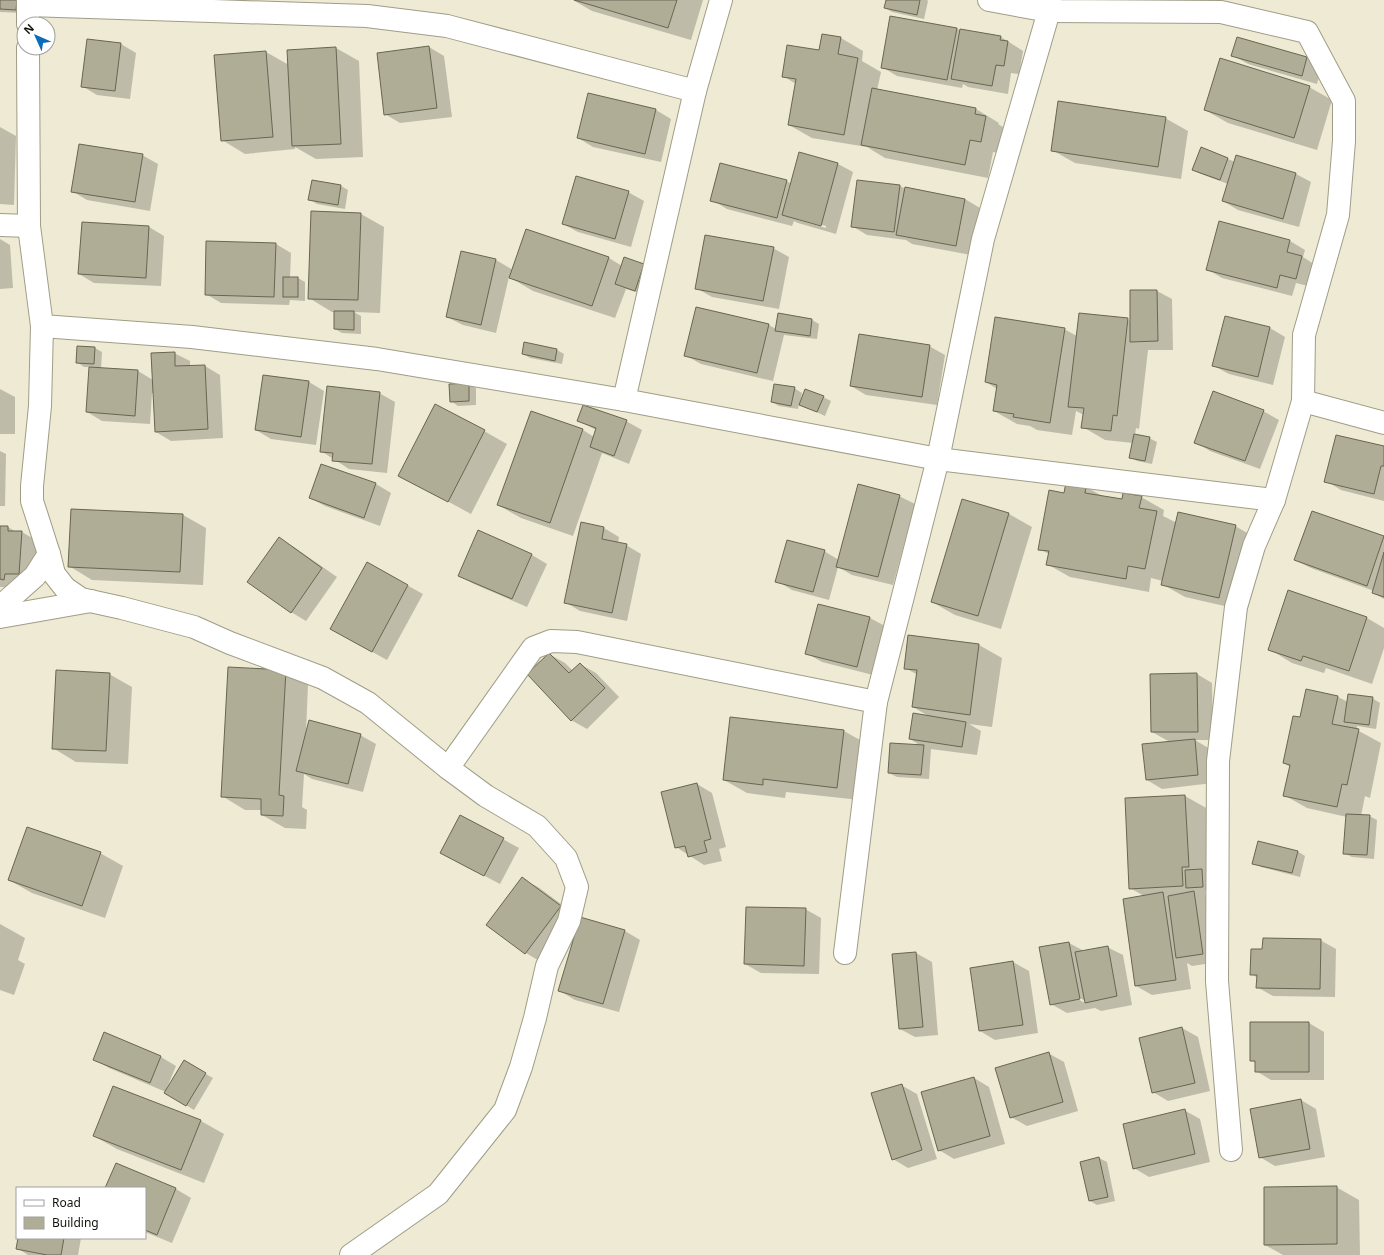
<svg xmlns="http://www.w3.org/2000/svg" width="1384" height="1255" font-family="'Noto Sans',sans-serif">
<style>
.shadow{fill:#0003;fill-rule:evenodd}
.building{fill:#b0ad97;stroke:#686550}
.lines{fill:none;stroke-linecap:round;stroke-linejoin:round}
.street-casing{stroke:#a09d87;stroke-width:24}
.street{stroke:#fff;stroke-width:22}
</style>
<rect width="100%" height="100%" fill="#eeead3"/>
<!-- shadow -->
<g class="shadow">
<path d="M0 0H24L23 13 0 12Z"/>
<path d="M573 0H703L691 40 592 11Z"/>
<path d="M887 0H927L928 1 924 19 892 12 885 8Z"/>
<path d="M956 28 961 31 1001 37 1023 51 1019 74 1011 73 1008 94 968 87 963 84 962 88 897 76 882 67Z"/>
<path d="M841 38 863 51 862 61 881 72 877 90 976 109 999 123 998 124 1008 130 1004 154 993 152 988 178 885 158 867 147 812 138 789 125 796 84 783 76Z"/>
<path d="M121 44 136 53 130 99 97 95 82 86Z"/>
<path d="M429 47 444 56 452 117 400 123 385 114Z"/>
<path d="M336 48 359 61 363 157 316 159 295 147V149L245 154 222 140 216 56 266 52 289 65V51Z"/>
<path d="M1232 55 1307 58 1322 66 1317 84 1248 64Z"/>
<path d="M1309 87 1332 100 1317 150 1228 123 1205 110Z"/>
<path d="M589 94 656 110 671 119 661 162 593 147 578 138Z"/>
<path d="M1165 118 1188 131 1181 179 1075 163 1052 150Z"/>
<path d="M0 127 16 136 14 205 0 204Z"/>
<path d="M1201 148 1235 162 1236 157 1296 174 1311 182 1299 227 1238 210 1223 201 1228 184 1201 174 1193 170Z"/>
<path d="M142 155 158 164 150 211 87 200 72 191Z"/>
<path d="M838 164 853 172 836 234 798 223 794 221 792 226 727 209 712 200 787 181 791 184ZM798 218 826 226V228L798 220Z"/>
<path d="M341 186 348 190 345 209 317 204 309 199Z"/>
<path d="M900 186 906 189 965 199 980 208 971 255 912 244 906 240 867 235 852 226Z"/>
<path d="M628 192 644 201 631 247 578 232 563 224Z"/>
<path d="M361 214 384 227 380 313 354 312 361 316V334L342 333 335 329V312H332L309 298Z"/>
<path d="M149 227 164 236 161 286 94 283 79 274Z"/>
<path d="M526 230 609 258 622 266 643 265 651 269 642 294 626 289 615 318 533 291 509 277 496 333 463 325 447 317 496 260 513 270Z"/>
<path d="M0 239 10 245 13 288 0 289Z"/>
<path d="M1290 241 1305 250 1303 257 1317 266 1312 287 1296 283 1292 296 1222 278 1207 269Z"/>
<path d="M276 244 291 253 290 278H298L305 282V301L290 300 289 305 221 303 206 294Z"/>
<path d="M773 248 789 257 779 309 712 297 696 288Z"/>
<path d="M1157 291 1172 299 1173 350H1148L1139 429 1136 428 1135 435 1149 438 1157 442 1152 464 1137 461 1130 457 1133 443 1105 440 1083 427 1084 415 1076 411 1072 435 1037 430 1030 426 1017 424 994 411 997 389 986 382 1064 329 1077 336 1127 319 1131 322Z"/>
<path d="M779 314 812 320 819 324 817 339 784 335 773 381 701 364 685 355 769 325 776 329Z"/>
<path d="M1226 318 1270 328 1285 337 1273 385 1229 374 1214 366Z"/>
<path d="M525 344 557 350 564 354 562 364 530 358 523 354Z"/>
<path d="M929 346 945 355 937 405 866 395 851 386Z"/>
<path d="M95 348 102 352 101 369 138 371 153 380 174 353 190 361V366H205L220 375 223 438 171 441 156 432 154 393H152L150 424 102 421 87 412 90 367H84L77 362Z"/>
<path d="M309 382 324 391 316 445 271 439 256 430Z"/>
<path d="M468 384 476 388V405L458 406 451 401Z"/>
<path d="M794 388 802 393 800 403 823 397 831 401 825 416 799 404 798 409 779 406 772 402Z"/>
<path d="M0 389 15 397V434H0Z"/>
<path d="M379 393 395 402 387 473 349 469 321 451Z"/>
<path d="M1263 411 1279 420 1260 469 1210 451 1195 442Z"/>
<path d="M531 412 583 430 594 437 596 430 579 421H626L642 430 629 464 602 453 573 536 521 518 498 505Z"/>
<path d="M484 431 507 444 471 514 399 475Z"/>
<path d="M1384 447V501L1341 490 1326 481Z"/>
<path d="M0 451 6 454 5 506H0Z"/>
<path d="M321 465 376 484 391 493 380 526 325 506 310 498Z"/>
<path d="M1086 487 1104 497 1123 501 1141 497 1164 510 1163 516 1177 523 1235 526 1258 539 1242 610 1185 597 1162 584 1163 581 1151 578 1149 592 1070 577 1047 564 1049 554 1039 549 1065 495Z"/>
<path d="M899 496 915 504 893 585 852 575 838 567 829 600 792 590 777 581 824 551 839 560Z"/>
<path d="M963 500 1009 514 1032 527 1001 629 955 615 932 602Z"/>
<path d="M72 510 183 515 206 528 203 585 92 580 69 566Z"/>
<path d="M1312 512 1384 537V599L1373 593 1374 591 1311 568 1295 560Z"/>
<path d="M582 524 604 528 619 537 618 543 626 545 641 554 627 621 580 611 565 602Z"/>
<path d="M0 527H8L16 532H22L37 541 34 583 20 588 0 587Z"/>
<path d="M279 539 294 547 337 577 306 621 291 612Z"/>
<path d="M532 555 547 564 527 607 474 584 459 576Z"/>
<path d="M367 563 423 594 387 660 347 638Z"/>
<path d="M1289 592 1367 618 1384 628V648L1372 684 1326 668 1324 673 1292 663 1269 649Z"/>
<path d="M870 618 885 626 873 675 822 662 806 653Z"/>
<path d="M909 636 979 645 1002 658 992 727 969 724 981 731 977 755 931 749 929 779 897 777 889 773 921 746 910 739 930 717 913 707 918 675 905 668Z"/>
<path d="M549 654 565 663 573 671 580 664 596 673 619 697 587 729 571 720Z"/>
<path d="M285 671 308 684 306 733 360 735 376 744 363 792 312 779 304 774 302 807 307 810 306 829 285 828 262 815V810H245L222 796Z"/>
<path d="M109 674 132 687 128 764 76 762 53 748Z"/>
<path d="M1197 674 1212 683 1213 740H1195L1210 749 1213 783 1162 789 1147 780 1170 742 1152 732Z"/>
<path d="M1338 697 1348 702 1372 698 1380 703 1376 729 1357 726V730L1381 743 1370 798 1365 796 1361 816H1369L1377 820 1374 859 1352 857 1344 853 1347 817 1307 808 1284 795 1290 767 1284 763 1301 719Z"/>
<path d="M844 731 867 744 860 800 786 792 785 798 747 793 724 780Z"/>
<path d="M697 784 712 793 726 847 719 849 722 861 704 865 676 847Z"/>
<path d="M1185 796 1208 809 1210 890 1205 891 1206 899 1209 901 1218 962 1192 966 1187 963 1191 989 1152 995 1136 986 1144 896 1130 888 1126 799Z"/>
<path d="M460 816 519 848 500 884 441 853Z"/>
<path d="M1297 851 1305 856 1300 877 1261 867 1254 863Z"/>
<path d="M100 853 123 866 105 918 32 893 9 880Z"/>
<path d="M522 879 538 887 576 915 541 962 526 953Z"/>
<path d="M805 909 821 918 819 974 761 973 745 964Z"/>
<path d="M0 924 25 938 18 960 25 964 14 995 0 990Z"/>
<path d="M625 931 640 940 619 1012 575 1000 560 991Z"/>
<path d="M1320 940 1336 949 1335 997 1273 996 1257 987 1258 978 1251 974 1263 950Z"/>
<path d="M1069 943 1084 951 1107 947 1123 955 1132 1005 1101 1011 1095 1008 1067 1013 1051 1004ZM1077 996 1085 1001V1003L1076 998Z"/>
<path d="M916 953 932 962 938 1035 915 1037 900 1029 893 955Z"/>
<path d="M1013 962 1029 971 1038 1033 995 1040 980 1031 971 969Z"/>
<path d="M1251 1023H1309L1324 1032V1080H1271L1256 1071V1063L1251 1060Z"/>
<path d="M1182 1028 1198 1037 1210 1091 1168 1101 1153 1092Z"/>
<path d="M1048 1053 1064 1062 1078 1111 1027 1126 1011 1117Z"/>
<path d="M161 1057 176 1066 166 1090 184 1062 213 1078 194 1110 166 1093V1092L109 1068 94 1059Z"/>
<path d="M974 1078 989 1087 1005 1144 954 1159 939 1150Z"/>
<path d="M901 1085 917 1094 937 1159 908 1168 893 1159Z"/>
<path d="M113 1087 201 1121 224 1134 204 1183 117 1149 94 1136Z"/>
<path d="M1301 1100 1316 1109 1325 1157 1275 1166 1260 1157Z"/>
<path d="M1184 1110 1200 1119 1210 1162 1149 1177 1134 1168Z"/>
<path d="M1099 1158 1107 1162 1115 1201 1097 1205 1090 1201 1081 1162Z"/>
<path d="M116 1164 176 1189 191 1198 172 1243 145 1232V1188H106Z"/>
<path d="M1336 1187 1359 1200 1360 1255H1283L1265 1245Z"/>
<path d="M19 1238H81L78 1255H28L17 1248Z"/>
</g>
<!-- building -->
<g class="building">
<path d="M0 0H17L16 10 0 9Z"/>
<path d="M574 0H677L668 28Z"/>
<path d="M886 0H920L917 15 884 8Z"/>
<path d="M890 16 957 28 947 80 881 68Z"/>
<path d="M960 29 1001 36 1000 40 1008 41 1004 66 996 65 992 86 951 79Z"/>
<path d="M822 34 841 37 838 54 858 58 844 135 788 125 796 79 782 77 787 45 819 50Z"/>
<path d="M1237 37 1307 57 1302 76 1231 56Z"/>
<path d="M87 39 121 43 115 91 81 87Z"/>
<path d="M429 46 437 108 384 115 377 53Z"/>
<path d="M336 47 341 144 292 146 287 50Z"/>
<path d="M266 51 273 137 221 141 214 55Z"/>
<path d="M1220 58 1310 86 1294 138 1204 110Z"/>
<path d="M872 88 976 108 975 114 986 116 981 142 970 140 965 165 861 145Z"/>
<path d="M588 93 656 109 645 154 577 138Z"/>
<path d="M1058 101 1166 117 1158 167 1051 151Z"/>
<path d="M79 144 143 154 135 202 71 192Z"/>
<path d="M1201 147 1228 158 1220 180 1192 170Z"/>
<path d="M799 152 838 163 821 226 782 215Z"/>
<path d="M1236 155 1296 173 1283 219 1222 201Z"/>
<path d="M720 163 787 180 777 218 710 201Z"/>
<path d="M576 176 629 191 615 239 562 224Z"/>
<path d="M312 180 341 185 338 205 308 200Z"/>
<path d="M857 180 900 185 894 232 851 227Z"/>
<path d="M905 187 965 199 956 246 896 235Z"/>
<path d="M311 211 361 213 358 300 308 299Z"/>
<path d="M1219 221 1290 240 1287 252 1302 256 1296 279 1280 275 1277 288 1206 270Z"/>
<path d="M82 222 149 226 146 278 78 274Z"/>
<path d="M526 229 609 257 592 306 509 278Z"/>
<path d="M705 235 774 247 763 301 695 289Z"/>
<path d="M206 241 276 243 274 297 205 295Z"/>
<path d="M461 251 496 259 481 325 446 317Z"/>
<path d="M624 257 644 264 635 291 615 284Z"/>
<rect x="283" y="277" width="15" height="20"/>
<path d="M1130 290H1157L1158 341 1130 342Z"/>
<path d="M696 307 769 324 757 373 684 356Z"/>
<path d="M334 311H354V330L334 329Z"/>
<path d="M778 313 812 319 810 336 775 331Z"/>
<path d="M1079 313 1128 318 1117 416 1113 415 1111 431 1081 428 1084 408 1068 407Z"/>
<path d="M1225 316 1270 327 1258 377 1212 366Z"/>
<path d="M995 317 1065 328 1050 423 1013 417 1014 414 993 411 997 385 985 382Z"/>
<path d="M859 334 930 345 922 397 850 386Z"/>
<path d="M524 342 557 349 555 361 522 354Z"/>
<path d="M77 346 95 347 94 364 76 363Z"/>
<path d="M175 352V366L205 365 208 429 155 432 151 353Z"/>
<path d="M89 367 138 370 135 416 86 412Z"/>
<path d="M263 375 309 381 301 437 255 430Z"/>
<path d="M469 383V401L450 402 449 384Z"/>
<path d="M774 384 795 387 791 406 771 402Z"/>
<path d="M327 386 380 392 372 464 332 461 333 453 320 452Z"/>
<path d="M805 389 824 396 817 412 799 405Z"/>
<path d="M1213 391 1264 410 1245 461 1194 443Z"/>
<path d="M435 404 485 430 448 502 398 476Z"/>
<path d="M583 405 627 420 614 456 590 447 596 428 577 421Z"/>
<path d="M531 411 583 429 550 523 497 505Z"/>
<path d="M1134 434 1150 437 1145 461 1129 458Z"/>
<path d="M1336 435 1384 446V466H1381L1374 494 1324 482Z"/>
<path d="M321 464 376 483 364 518 309 498Z"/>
<path d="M1066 482 1086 486 1085 493 1122 499 1123 493 1142 496 1139 508 1157 511 1145 569 1128 566 1126 579 1046 565 1049 551 1038 550 1049 490 1064 493Z"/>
<path d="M858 484 900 495 878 577 836 567Z"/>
<path d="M962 499 1009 513 978 616 931 602Z"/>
<path d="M71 509 183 514 180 572 68 567Z"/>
<path d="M1312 511 1384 536 1367 586 1294 560Z"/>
<path d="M1178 512 1236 525 1219 598 1161 585Z"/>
<path d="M581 522 604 527 602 539 627 544 612 613 564 603Z"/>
<path d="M0 526H8V531H22L19 574H5L4 580 0 579Z"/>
<path d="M478 530 532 554 512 599 458 576Z"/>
<path d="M279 537 322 568 291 613 247 582Z"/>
<path d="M787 540 825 550 813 592 775 582Z"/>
<path d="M1384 552V597L1372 593Z"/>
<path d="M367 562 408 585 372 652 330 629Z"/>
<path d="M1288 590 1367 617 1349 671 1303 656 1301 661 1268 650Z"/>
<path d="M818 604 870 617 857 667 805 654Z"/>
<path d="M908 635 979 644 970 715 912 707 917 670 904 669Z"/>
<path d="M549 653 569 673 580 663 605 688 571 721 527 674Z"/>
<path d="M228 667 286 670 279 795 284 796 283 816 261 815V799L221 797Z"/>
<path d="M56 670 110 673 106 751 52 749Z"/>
<path d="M1197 673 1198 732H1151L1150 674Z"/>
<path d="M1306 689 1338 696 1332 724 1359 729 1347 785 1342 784 1337 807 1283 796 1290 765 1283 763 1293 716 1300 717Z"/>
<path d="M1348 694 1373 697 1369 725 1344 722Z"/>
<path d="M913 713 966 722 962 747 909 739Z"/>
<path d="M730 717 844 730 837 788 763 779V785L723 780Z"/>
<path d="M309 720 361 734 348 784 296 771Z"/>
<path d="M1195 739 1198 775 1146 780 1142 744Z"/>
<path d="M890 743 924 745 921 775 888 773Z"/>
<path d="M697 783 711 839 704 841 707 852 688 857 685 846 675 848 661 792Z"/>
<path d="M1185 795 1189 867H1182L1183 886 1129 889 1125 798Z"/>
<path d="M1346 814 1370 815 1367 855 1343 854Z"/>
<path d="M460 815 504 838 484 876 440 853Z"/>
<path d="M27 827 101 852 82 906 8 880Z"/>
<path d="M1258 841 1298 851 1292 873 1252 864Z"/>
<path d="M1202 869 1203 887 1186 888 1185 870Z"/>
<path d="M522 877 561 906 525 954 486 925Z"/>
<path d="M1194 891 1203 954 1176 958 1168 896Z"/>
<path d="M1163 892 1176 980 1135 986 1123 899Z"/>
<path d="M746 907 806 908 804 966 744 964Z"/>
<path d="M580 917 625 930 603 1004 558 991Z"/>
<path d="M1263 938 1321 939 1320 989 1256 988 1257 975H1250L1251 949H1262Z"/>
<path d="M1069 942 1080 999 1050 1005 1039 947Z"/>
<path d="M1108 946 1117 996 1085 1003 1075 952Z"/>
<path d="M916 952 923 1027 899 1029 892 954Z"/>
<path d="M1013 961 1023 1025 979 1031 970 968Z"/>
<path d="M1250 1022H1309V1072H1255V1061H1250Z"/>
<path d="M1182 1027 1195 1083 1152 1093 1139 1038Z"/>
<path d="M104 1032 161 1056 150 1083 93 1060Z"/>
<path d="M1049 1052 1063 1102 1010 1118 995 1068Z"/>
<path d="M184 1060 206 1073 186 1106 164 1093Z"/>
<path d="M974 1077 990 1136 938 1151 921 1092Z"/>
<path d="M902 1084 922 1150 892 1160 871 1093Z"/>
<path d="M113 1086 201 1120 181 1170 93 1136Z"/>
<path d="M1301 1099 1310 1149 1259 1158 1250 1109Z"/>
<path d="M1185 1109 1195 1154 1133 1169 1123 1124Z"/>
<path d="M1099 1157 1108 1197 1089 1201 1080 1162Z"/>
<path d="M116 1163 176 1188 157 1235 145 1230V1188H105Z"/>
<path d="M1337 1186V1244L1264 1245V1187Z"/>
<path d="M18 1238H64L61 1255H47L16 1249Z"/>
</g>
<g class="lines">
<defs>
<g id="street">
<path d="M989 0 1049 11 1221 12 1307 32 1344 101V141L1338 215 1304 335 1303 401 1274 500 1254 546 1236 607 1218 761 1217 981 1231 1150"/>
<path d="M28 5 367 16 447 26 695 91"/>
<path d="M28 24V0"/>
<path d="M28 48 29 226 42 326 40 406 32 486V501L49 554 54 574 65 588 81 599 122 608 194 627 230 643 323 678 368 703 448 768 486 796 537 826 566 858 577 887 569 921 547 966 535 1018 521 1067 505 1110 438 1194 351 1255"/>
<path d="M0 225 29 226"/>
<path d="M42 326 192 337 377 359 624 400 938 459 1274 500"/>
<path d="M624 400 695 91 721 0"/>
<path d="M1303 401 1384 423"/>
<path d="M0 607 35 576 49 554"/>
<path d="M0 617 91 601"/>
<path d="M448 768 533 648 551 641 577 642 876 702"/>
<path d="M845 953 876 702 938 459 983 239 1049 11 1050 0"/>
</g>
</defs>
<!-- street casing -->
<use href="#street" class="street-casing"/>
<!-- street -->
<use href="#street" class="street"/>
</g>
<!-- legend -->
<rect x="16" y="1187" width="130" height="52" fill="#ffffff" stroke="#a1a09d"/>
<rect x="24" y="1200" width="20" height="6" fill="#ffffff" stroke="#a1a09d"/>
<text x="52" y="1207" font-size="12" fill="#13120a">Road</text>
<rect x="24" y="1217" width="20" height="12" fill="#b0ad97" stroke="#a1a09d"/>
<text x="52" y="1227" font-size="12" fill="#13120a">Building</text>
<!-- north arrow -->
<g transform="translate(36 36) rotate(315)"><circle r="19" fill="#ffffff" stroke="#a1a09d"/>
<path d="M0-3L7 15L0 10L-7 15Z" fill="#0c6cb8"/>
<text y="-6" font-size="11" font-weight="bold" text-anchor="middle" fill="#13120a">N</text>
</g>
</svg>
